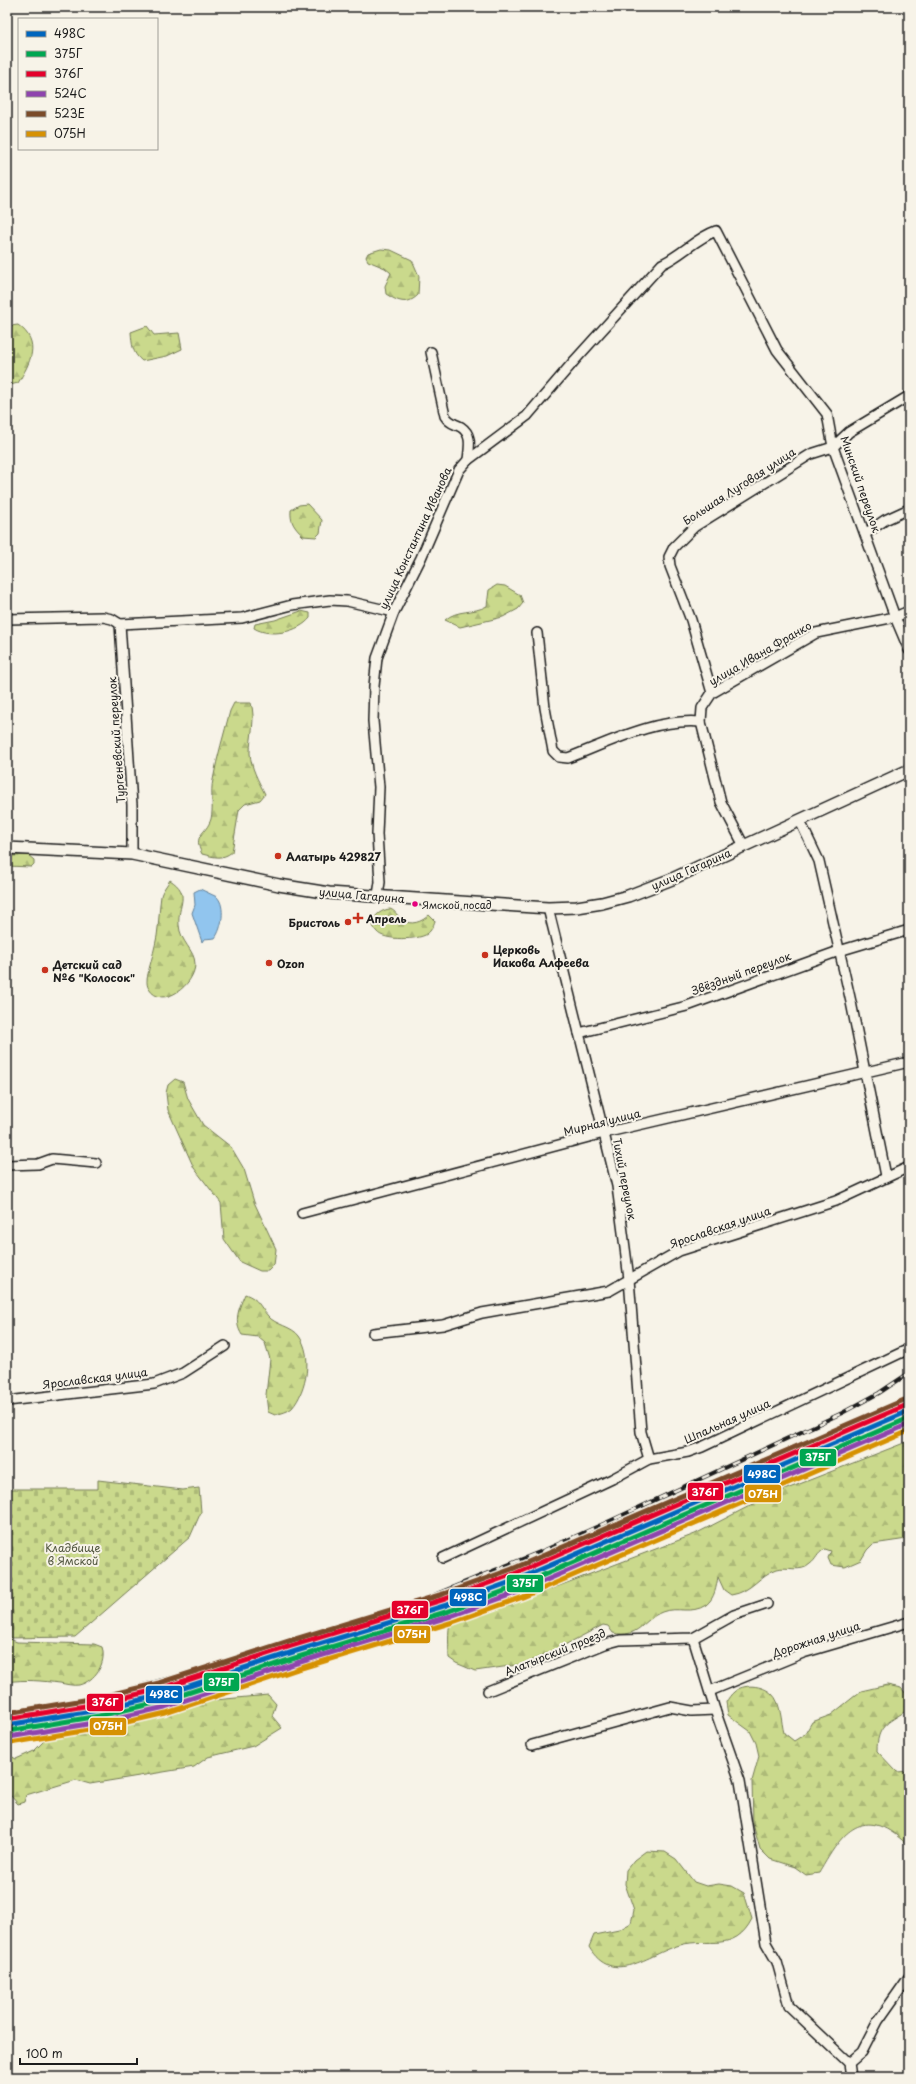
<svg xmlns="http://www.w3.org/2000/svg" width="916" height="2084" font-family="'Playpen Sans',sans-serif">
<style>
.forest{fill:url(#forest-firs);stroke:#737a54}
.cemetery{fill:url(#cemetery-stones);stroke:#737a54}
.water{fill:#91c5ee;stroke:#62819a}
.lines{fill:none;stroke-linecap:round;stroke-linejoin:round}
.minor-casing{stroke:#1c1c1c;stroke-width:12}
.major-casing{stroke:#1c1c1c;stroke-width:14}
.minor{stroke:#f7f3e8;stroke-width:9}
.major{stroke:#f7f3e8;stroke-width:11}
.rail-casing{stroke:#1c1c1c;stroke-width:4}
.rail{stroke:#f7f3e8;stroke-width:2.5;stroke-dasharray:8;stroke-linecap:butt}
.rail-1-casing{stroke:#f7f3e8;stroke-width:8}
.rail-2-casing{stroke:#f7f3e8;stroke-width:8}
.rail-3-casing{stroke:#f7f3e8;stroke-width:8}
.rail-4-casing{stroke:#f7f3e8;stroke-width:8}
.rail-5-casing{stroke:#f7f3e8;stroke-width:8}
.rail-6-casing{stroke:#f7f3e8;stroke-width:8}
.rail-1{stroke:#0065bd;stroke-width:5}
.rail-2{stroke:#00a651;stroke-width:5}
.rail-3{stroke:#e4002b;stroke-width:5}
.rail-4{stroke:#8e44ad;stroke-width:5}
.rail-5{stroke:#7a4b2a;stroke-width:5}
.rail-6{stroke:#d69104;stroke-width:5}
.poi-dot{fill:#c8321e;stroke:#f7f3e8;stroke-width:1.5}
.bus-dot{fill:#e5007d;stroke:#f7f3e8;stroke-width:1.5}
.labels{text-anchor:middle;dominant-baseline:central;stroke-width:4;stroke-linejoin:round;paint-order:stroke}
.bus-label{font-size:10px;fill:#1c1c1c;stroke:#f7f3e8;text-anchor:start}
.street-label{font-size:11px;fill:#1c1c1c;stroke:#f7f3e8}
.poi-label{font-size:11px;font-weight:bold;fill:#1c1c1c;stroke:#f7f3e8;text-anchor:start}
.park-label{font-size:11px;fill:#50553e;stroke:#f7f3e8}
.line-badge{stroke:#f7f3e8;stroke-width:1.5}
.badge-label{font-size:11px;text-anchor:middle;font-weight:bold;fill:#fff}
</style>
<defs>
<pattern id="forest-firs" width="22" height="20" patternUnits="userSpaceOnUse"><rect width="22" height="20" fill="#cad98c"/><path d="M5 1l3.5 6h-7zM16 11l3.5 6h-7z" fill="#adba78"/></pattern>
<pattern id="cemetery-stones" width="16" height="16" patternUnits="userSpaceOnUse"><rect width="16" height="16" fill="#cad98c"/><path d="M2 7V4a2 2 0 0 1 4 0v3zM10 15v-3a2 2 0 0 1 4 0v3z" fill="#adba78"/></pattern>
</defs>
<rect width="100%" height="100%" fill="#f7f3e8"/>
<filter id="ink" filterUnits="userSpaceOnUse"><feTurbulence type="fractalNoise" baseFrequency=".025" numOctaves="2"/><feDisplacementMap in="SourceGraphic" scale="8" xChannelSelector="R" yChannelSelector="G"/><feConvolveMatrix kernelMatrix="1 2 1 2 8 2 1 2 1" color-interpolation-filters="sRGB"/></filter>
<g filter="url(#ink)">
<!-- forest -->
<g class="forest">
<path d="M381 249 391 250 412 260 419 276 418 295C407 306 397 301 386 294L385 286 391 273 385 268 368 261 366 257 368 253Z"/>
<path d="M18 325C42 342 30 363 18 383L10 385 7 376V330L10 326Z"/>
<path d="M147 326 154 335 179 333 182 349 167 356 142 361C132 353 132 344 131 332Z"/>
<path d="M307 504 322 520 320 533 316 537 303 536C294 527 290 522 291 510L299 505Z"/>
<path d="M497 585 505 586 520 595 523 603 518 609 503 617 460 627 445 620C457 609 473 614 487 606L489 590Z"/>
<path d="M301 611 310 613V618C299 632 270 638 254 628L255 624 275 620Z"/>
<path d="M234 703H251C256 719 250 736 250 753 251 768 258 780 265 794L260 800 245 804 239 810 232 852C222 860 214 857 202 854 192 834 206 835 211 819 214 806 210 792 213 780 217 757 224 734 230 711Z"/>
<path d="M28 855 34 860V864L31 867 7 866V856Z"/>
<path d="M170 880C192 894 177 905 179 925 180 942 195 950 195 964 195 985 162 1010 149 989 145 983 148 975 149 969 152 958 155 947 157 936 159 923 159 909 161 896 162 891 167 885 170 880Z"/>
<path d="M390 909C396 911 397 916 402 920 411 926 422 922 429 915L435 921C433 926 432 930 427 934 419 940 384 941 377 932 366 921 379 910 390 909Z"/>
<path d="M175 1079 183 1082 188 1099 203 1125 231 1147 244 1169 254 1202 276 1249 274 1265 268 1271H260L240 1262 224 1239 221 1203 194 1168 168 1110 166 1093 168 1085Z"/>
<path d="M245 1294C259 1299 259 1306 268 1316 275 1325 292 1326 299 1336 313 1355 307 1391 292 1408 288 1412 281 1413 275 1415L268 1412 266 1395 270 1359 265 1343 258 1337 242 1335C233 1321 239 1308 245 1294Z"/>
<path d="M909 1441V1538L907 1539 873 1544 867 1550 861 1560 845 1567 831 1565 828 1558 831 1551 825 1549C816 1554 817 1559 810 1564 801 1573 787 1566 777 1569 759 1575 752 1592 731 1595L724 1590 718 1577C716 1587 715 1598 706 1605 691 1615 677 1606 662 1612 642 1620 639 1639 613 1633L608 1626 603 1625 555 1650 524 1664 475 1671 456 1663 449 1658C448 1624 445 1599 488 1602 493 1602 498 1604 503 1605 511 1605 522 1599 530 1597L695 1534 769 1496Z"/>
<path d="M7 1638 17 1642 94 1644 102 1647C107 1663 95 1681 79 1685 73 1686 65 1684 60 1683 42 1681 25 1679 7 1682Z"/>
<path d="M887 1685 901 1688 909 1697 906 1711C887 1723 877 1726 877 1751L897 1772 909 1771V1846C903 1841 897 1835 890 1831 853 1808 834 1848 819 1873L806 1875 795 1867 770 1859 760 1849 753 1824 752 1781 759 1756 756 1743 750 1731 728 1715 726 1702C728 1699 731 1694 734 1692 743 1683 763 1685 772 1694 781 1702 781 1722 784 1733L794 1741 805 1734 812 1722 831 1715 861 1691Z"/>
<path d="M268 1695 276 1704 272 1716 282 1728 253 1746 208 1757 194 1767 90 1784 76 1780 26 1795 24 1802 18 1804 10 1795 7 1796V1754L16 1759 34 1751 51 1734 71 1733 215 1700Z"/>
<path d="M646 1851 665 1852 676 1859 694 1882 706 1886 719 1884 732 1886 744 1893 752 1919C734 1954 708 1937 680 1945 648 1954 613 1988 589 1947L594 1935 619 1930 631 1923 634 1910 625 1884 626 1870 634 1860Z"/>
</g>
<!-- cemetery -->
<path class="cemetery" d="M98 1480 183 1490 199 1488 201 1512 190 1537 75 1637 7 1638V1489H98Z"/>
<!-- water -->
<path class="water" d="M200 889 217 897C226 906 222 929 215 938L204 939 202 942 192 913 195 905 194 892Z"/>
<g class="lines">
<defs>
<g id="minor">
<path d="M431 352 445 416C450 424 454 423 461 427 473 435 469 448 468 460"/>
<path d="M865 534 885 520 909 509"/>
<path d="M7 619 103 617 112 619 120 624 242 618 292 605 330 600 347 601 394 612"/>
<path d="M120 624 132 805V854"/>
<path d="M537 633 545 708 553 751 559 757 568 758C610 742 655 718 701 722L702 708 712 693 816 633 895 617 909 611"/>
<path d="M712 693 691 620 670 566 669 557 674 547 694 527 811 454 833 447 849 432 909 396"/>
<path d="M701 722 721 802 744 846"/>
<path d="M800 821 819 861 851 1002 886 1176"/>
<path d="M378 895 380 882 377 834 379 787 373 721 374 686 377 658 394 612 421 558 459 470 468 460 527 416 575 360 662 264C682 255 696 238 716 231L777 350 827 414 833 447 895 617 909 650"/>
<path d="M548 908 617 1186 629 1279 641 1432 649 1459"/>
<path d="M579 1033 687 1006 839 951 909 930"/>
<path d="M7 1165 38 1164 52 1159 96 1163"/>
<path d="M302 1213 604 1133 909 1062"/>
<path d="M373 1333 443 1325 482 1313 609 1291 679 1251 836 1201 909 1167"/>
<path d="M7 1401 154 1384 183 1373 225 1346"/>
<path d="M443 1558 612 1479 649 1459 688 1452 702 1447 909 1349"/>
<path d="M693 1638 715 1710 740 1781 766 1943 777 1962 789 2006 849 2063 851 2077"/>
<path d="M488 1691 605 1644 620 1640 693 1638 734 1615 767 1604"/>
<path d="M710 1691 803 1653 909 1622"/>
<path d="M532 1745 670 1707 692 1711 715 1710"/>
<path d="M849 2063 862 2052 878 2021 909 1977"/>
</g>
<path id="major" d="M7 848 132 854 279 885 329 893 548 908 577 907 602 903 628 896 672 879 909 770"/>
</defs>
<!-- minor casing -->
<use href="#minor" class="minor-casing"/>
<!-- major casing -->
<use href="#major" class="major-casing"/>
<!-- minor -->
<use href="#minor" class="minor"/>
<!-- major -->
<use href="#major" class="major"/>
<defs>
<path id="rail" d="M7 1712 94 1698 219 1665 409 1605 547 1549 612 1520 842 1413 879 1393 909 1373"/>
</defs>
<!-- rail casing -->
<use href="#rail" class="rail-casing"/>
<!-- rail -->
<use href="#rail" class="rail"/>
<defs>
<path id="rail-1" d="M7 1725 98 1710 162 1695 293 1652 447 1605 516 1580 909 1411"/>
<path id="rail-2" d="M8 1731 99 1716 163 1701 295 1658 449 1611 518 1586 909 1418"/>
<path id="rail-3" d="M7 1719 97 1704 160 1689 291 1646 445 1599 514 1574 907 1405"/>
<path id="rail-4" d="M9 1737 100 1722 165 1707 297 1663 451 1616 521 1591 909 1424"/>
<path id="rail-5" d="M7 1713 96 1698 159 1683 289 1641 443 1594 512 1569 904 1400"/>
<path id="rail-6" d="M10 1743 101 1728 166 1713 298 1669 453 1622 523 1597 909 1431"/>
</defs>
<!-- rail-1 casing -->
<use href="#rail-1" class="rail-1-casing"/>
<!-- rail-2 casing -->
<use href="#rail-2" class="rail-2-casing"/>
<!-- rail-3 casing -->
<use href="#rail-3" class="rail-3-casing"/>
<!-- rail-4 casing -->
<use href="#rail-4" class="rail-4-casing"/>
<!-- rail-5 casing -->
<use href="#rail-5" class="rail-5-casing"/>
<!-- rail-6 casing -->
<use href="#rail-6" class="rail-6-casing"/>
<!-- rail-1 -->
<use href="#rail-1" class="rail-1"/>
<!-- rail-2 -->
<use href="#rail-2" class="rail-2"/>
<!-- rail-3 -->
<use href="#rail-3" class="rail-3"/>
<!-- rail-4 -->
<use href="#rail-4" class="rail-4"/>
<!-- rail-5 -->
<use href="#rail-5" class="rail-5"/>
<!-- rail-6 -->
<use href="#rail-6" class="rail-6"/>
</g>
</g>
<!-- markers -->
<g class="poi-dot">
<circle cx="278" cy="856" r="4"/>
<path d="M356 912h4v4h4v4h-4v4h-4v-4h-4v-4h4z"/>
<circle cx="348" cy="922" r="4"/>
<circle cx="485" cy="955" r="4"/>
<circle cx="269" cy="963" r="4"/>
<circle cx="45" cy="970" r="4"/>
</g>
<circle class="bus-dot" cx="415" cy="904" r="3.5"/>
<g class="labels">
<!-- bus labels -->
<g class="bus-label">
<text x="422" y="904">Ямской посад</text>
</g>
<!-- street labels -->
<g class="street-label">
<text transform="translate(861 484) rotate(71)">Минский переулок</text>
<text transform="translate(739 486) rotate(-33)">Большая Луговая улица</text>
<text transform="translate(415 538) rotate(-65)">улица Константина Иванова</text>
<text transform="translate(760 653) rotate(-30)">улица Ивана Франко</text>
<text transform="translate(116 740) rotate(-94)">Тургеневский переулок</text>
<text transform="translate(691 869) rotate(-24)">улица Гагарина</text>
<text transform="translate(362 895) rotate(5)">улица Гагарина</text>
<text transform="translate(741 973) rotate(-20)">Звёздный переулок</text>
<text transform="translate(602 1122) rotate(-14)">Мирная улица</text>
<text transform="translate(625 1179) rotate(79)">Тихий переулок</text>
<text transform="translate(720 1227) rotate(-19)">Ярославская улица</text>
<text transform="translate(95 1378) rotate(-7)">Ярославская улица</text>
<text transform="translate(727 1421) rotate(-24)">Шпальная улица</text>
<text transform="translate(816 1639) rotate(-18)">Дорожная улица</text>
<text transform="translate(555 1652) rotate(-22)">Алатырский проезд</text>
</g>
<!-- poi labels -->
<g class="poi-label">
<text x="286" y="856">Алатырь 429827</text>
<text x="366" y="918">Апрель</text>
<text x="340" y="922" text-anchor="end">Бристоль</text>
<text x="493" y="949">Церковь<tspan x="493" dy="13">Иакова Алфеева</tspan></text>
<text x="277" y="963">Ozon</text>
<text x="53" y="964">Детский сад<tspan x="53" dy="13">№6 "Колосок"</tspan></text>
</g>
<!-- park labels -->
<g class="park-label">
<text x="73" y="1547">Кладбище<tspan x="73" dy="13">в Ямской</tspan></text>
</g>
</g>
<g class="line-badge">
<rect x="799" y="1448" width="38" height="19" rx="4" fill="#00a651"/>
<rect x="743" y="1464" width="38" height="20" rx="4" fill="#0065bd"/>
<rect x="687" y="1482" width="37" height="19" rx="4" fill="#e4002b"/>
<rect x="744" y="1484" width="38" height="19" rx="4" fill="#d69104"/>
<rect x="506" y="1574" width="38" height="19" rx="4" fill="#00a651"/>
<rect x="449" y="1588" width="38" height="19" rx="4" fill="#0065bd"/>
<rect x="391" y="1600" width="38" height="19" rx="4" fill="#e4002b"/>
<rect x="393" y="1625" width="38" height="19" rx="4" fill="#d69104"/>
<rect x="203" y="1672" width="37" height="20" rx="4" fill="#00a651"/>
<rect x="145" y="1685" width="38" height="19" rx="4" fill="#0065bd"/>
<rect x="86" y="1693" width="38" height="19" rx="4" fill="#e4002b"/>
<rect x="89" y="1717" width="38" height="19" rx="4" fill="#d69104"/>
</g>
<g class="badge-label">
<text x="818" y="1461">375Г</text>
<text x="762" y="1478">498С</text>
<text x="705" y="1496">376Г</text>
<text x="763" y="1498">075Н</text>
<text x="525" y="1587">375Г</text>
<text x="468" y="1601">498С</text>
<text x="410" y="1614">376Г</text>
<text x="412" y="1638">075Н</text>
<text x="221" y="1686">375Г</text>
<text x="164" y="1698">498С</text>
<text x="105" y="1706">376Г</text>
<text x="108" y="1730">075Н</text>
</g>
<!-- margin -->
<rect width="916" height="2084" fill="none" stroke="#f7f3e8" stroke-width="24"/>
<rect x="12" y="12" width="892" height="2060" fill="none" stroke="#1c1c1c" stroke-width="1.5" filter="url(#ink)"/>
<!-- legend -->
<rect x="18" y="18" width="140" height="132" fill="#f7f3e8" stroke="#9f9d96"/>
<rect x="26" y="31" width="20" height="6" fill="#0065bd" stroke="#9f9d96"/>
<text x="54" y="38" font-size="12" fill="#1c1c1c">498С</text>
<rect x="26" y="51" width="20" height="6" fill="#00a651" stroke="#9f9d96"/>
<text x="54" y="58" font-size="12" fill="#1c1c1c">375Г</text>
<rect x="26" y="71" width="20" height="6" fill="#e4002b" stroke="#9f9d96"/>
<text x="54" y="78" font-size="12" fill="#1c1c1c">376Г</text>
<rect x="26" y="91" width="20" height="6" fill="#8e44ad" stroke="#9f9d96"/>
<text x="54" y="98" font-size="12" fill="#1c1c1c">524С</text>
<rect x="26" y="111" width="20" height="6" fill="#7a4b2a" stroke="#9f9d96"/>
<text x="54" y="118" font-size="12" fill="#1c1c1c">523Е</text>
<rect x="26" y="131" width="20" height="6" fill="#d69104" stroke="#9f9d96"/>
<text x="54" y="138" font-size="12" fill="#1c1c1c">075Н</text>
<!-- scale -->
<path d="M20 2058v6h117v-6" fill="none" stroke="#1c1c1c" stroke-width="2"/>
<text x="26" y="2058" font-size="12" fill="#1c1c1c" stroke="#f7f3e8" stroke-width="3" paint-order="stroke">100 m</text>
</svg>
